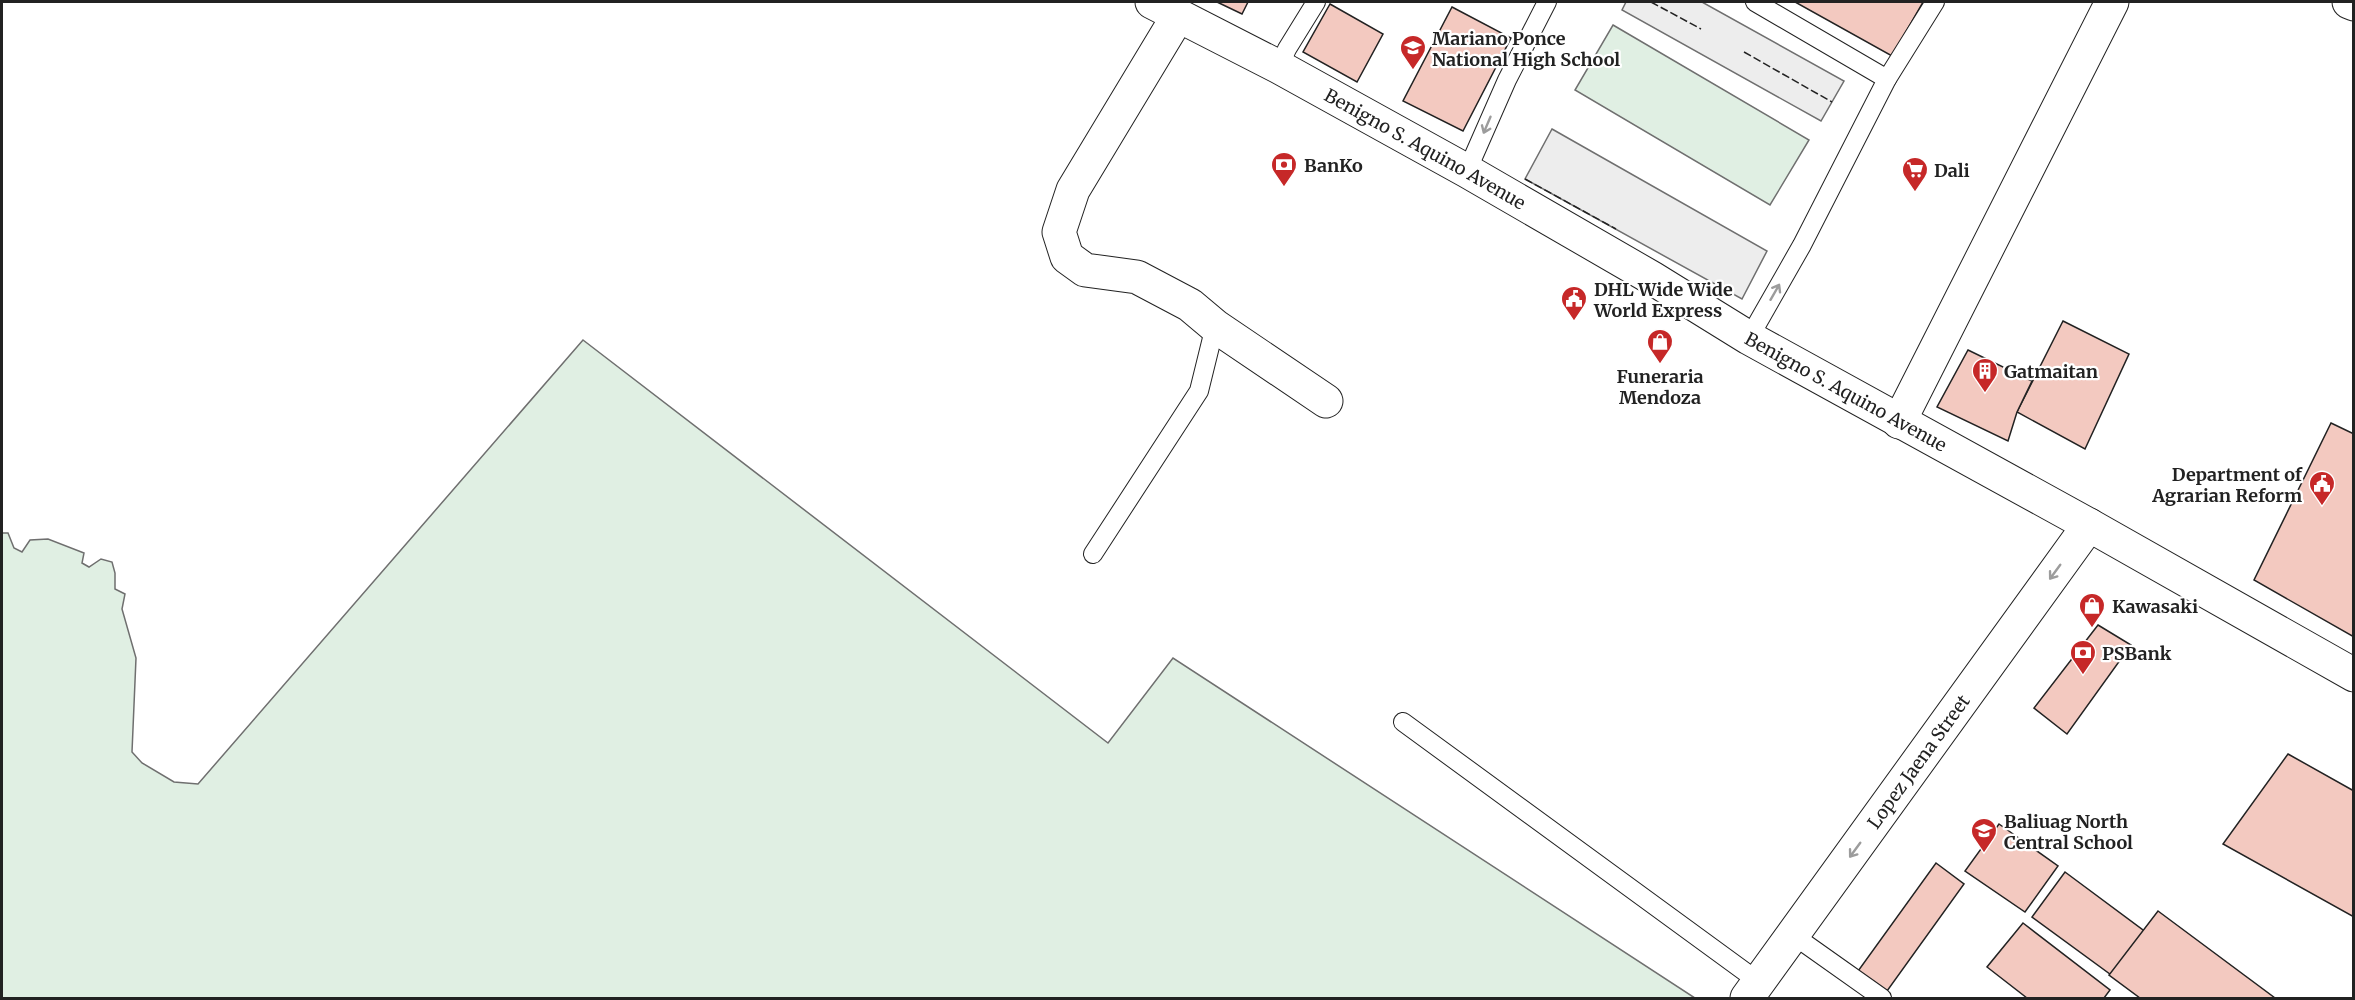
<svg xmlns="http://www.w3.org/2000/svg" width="2355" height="1000" font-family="Merriweather,serif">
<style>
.green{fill:#e0efe3;stroke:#6f6f6f;stroke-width:1.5}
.parking{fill:#ededed;stroke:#6f6f6f;stroke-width:1.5}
.building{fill:#f3c9c0;stroke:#222;stroke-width:1.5}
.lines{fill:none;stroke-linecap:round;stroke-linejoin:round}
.service-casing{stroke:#222;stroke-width:20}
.minor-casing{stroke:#222;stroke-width:35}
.primary-casing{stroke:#222;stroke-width:35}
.service{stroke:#fff;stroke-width:18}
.minor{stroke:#fff;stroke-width:33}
.primary{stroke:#fff;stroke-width:33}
.fence{stroke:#222;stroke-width:1.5;stroke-dasharray:8 3;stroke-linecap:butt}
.oneway{stroke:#9c9c9c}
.labels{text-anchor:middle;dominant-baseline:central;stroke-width:4.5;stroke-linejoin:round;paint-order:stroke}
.poi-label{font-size:18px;font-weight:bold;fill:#222;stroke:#fff;text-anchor:start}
.street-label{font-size:18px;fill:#222;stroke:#fff}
</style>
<rect width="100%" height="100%" fill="#fff"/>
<!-- green -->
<g class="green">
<path d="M1613 25 1809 140 1770 205 1575 90Z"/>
<path d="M583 340 1108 743 1173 658 1695 998H2V533H8L14 548 22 552 30 540 48 539 84 553 82 563 89 567 101 559 112 562 115 573V589L125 594 122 609 136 658 132 752 142 763 174 782 198 784Z"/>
</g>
<!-- parking -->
<g class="parking">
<path d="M1626 2H1702L1844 81 1821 121 1622 10Z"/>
<path d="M1552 129 1767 251 1742 299 1525 179Z"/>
</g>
<!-- building -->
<g class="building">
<path d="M1217 2H1248L1242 14Z"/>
<path d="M1795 2H1923L1892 56Z"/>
<path d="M1330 4 1383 34 1357 82 1303 52Z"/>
<path d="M1452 7 1511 38 1463 131 1403 101Z"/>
<path d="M2063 321 2129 354 2085 449 2017 412Z"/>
<path d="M1968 350 2032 381 2017 412 2008 441 1937 407Z"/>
<path d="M2331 423 2354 434V637L2254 580Z"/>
<path d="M2098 625 2131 645 2067 734 2034 708Z"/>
<path d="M2288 754 2354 791V917L2223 844Z"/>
<path d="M1999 824 2058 866 2025 912 1965 871Z"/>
<path d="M1936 863 1964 884 1882 998 1853 978Z"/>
<path d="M2065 872 2147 933 2114 977 2032 917Z"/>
<path d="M2158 911 2275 998H2140L2109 975Z"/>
<path d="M2023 923 2110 990 2104 998H2027L1987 967Z"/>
</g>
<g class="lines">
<defs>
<g id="service">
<path d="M1755 2 1887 79"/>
<path d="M1279 67 1287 49 1316 2"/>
<path d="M1467 171 1507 80 1547 2"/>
<path d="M1749 338 1802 245 1887 79 1935 2"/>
<path d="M1093 554 1199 391 1215 326"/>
<path d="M1403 722 1759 982"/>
<path d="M1793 935 1882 998"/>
</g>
<g id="minor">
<path d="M2349 2 2354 4"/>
<path d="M1178 16 1073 190 1059 232 1067 257 1085 270 1137 277 1190 305 1215 326 1326 401"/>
<path d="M1899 422 2112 2"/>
<path id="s1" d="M1747 998 2089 525"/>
</g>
<g id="primary">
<path id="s2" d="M1152 2 1279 67 1467 171 1652 278 1749 338 2089 525 2354 675"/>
</g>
</defs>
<!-- service casing -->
<use href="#service" class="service-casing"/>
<!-- minor casing -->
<use href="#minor" class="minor-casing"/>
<!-- primary casing -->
<use href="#primary" class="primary-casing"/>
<!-- service -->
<use href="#service" class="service"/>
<!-- minor -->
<use href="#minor" class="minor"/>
<!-- primary -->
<use href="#primary" class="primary"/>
<!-- fence -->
<g class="fence">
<path d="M1651 2 1701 29"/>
<path d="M1744 52 1832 102"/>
<path d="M1525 179 1616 229"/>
</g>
</g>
<!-- one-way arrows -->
<defs><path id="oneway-shaft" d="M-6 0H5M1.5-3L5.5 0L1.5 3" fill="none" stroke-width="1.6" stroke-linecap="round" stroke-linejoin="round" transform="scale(1.5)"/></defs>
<g class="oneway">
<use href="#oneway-shaft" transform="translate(1487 125) rotate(113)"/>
<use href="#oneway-shaft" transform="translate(1775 292) rotate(-60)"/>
<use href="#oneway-shaft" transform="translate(2055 572) rotate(126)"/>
<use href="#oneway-shaft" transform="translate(1855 850) rotate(126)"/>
</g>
<!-- icons -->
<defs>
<symbol id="school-pin" viewBox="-11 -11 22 30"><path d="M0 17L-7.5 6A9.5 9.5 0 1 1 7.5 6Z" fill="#c62828" stroke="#fff"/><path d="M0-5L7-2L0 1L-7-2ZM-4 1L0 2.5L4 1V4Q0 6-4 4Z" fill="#fff"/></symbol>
<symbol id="bank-pin" viewBox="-11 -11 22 30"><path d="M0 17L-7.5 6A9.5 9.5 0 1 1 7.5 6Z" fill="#c62828" stroke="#fff"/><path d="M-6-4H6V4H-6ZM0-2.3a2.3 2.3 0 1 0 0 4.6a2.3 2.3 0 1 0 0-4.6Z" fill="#fff"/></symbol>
<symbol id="supermarket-pin" viewBox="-11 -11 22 30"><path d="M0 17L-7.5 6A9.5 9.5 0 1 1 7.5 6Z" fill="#c62828" stroke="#fff"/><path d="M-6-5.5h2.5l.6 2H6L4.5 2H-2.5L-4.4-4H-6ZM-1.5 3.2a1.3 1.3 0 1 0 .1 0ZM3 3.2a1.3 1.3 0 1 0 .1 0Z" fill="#fff"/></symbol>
<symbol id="civic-pin" viewBox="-11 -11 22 30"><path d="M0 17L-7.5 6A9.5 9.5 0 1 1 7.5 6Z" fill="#c62828" stroke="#fff"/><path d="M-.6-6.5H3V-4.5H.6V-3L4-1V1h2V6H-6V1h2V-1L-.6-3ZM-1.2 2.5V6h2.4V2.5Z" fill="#fff"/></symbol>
<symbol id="shop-pin" viewBox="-11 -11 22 30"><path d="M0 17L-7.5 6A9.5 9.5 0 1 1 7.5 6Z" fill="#c62828" stroke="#fff"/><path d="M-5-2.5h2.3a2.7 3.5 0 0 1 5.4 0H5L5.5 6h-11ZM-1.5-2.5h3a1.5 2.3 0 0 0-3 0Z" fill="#fff"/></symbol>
<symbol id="building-pin" viewBox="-11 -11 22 30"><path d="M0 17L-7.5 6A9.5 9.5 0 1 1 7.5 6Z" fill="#c62828" stroke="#fff"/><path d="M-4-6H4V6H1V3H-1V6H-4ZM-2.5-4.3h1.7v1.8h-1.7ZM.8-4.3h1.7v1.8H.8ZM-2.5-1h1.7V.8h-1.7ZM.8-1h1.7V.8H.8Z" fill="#fff"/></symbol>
</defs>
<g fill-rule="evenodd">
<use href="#school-pin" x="1398" y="33" width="30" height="40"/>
<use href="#bank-pin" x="1269" y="150" width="30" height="40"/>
<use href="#supermarket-pin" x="1900" y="155" width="30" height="40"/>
<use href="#civic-pin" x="1559" y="284" width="30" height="40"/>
<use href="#shop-pin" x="1645" y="327" width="30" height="40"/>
<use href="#building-pin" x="1970" y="356" width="30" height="40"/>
<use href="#civic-pin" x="2307" y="469" width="30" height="40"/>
<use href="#shop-pin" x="2077" y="591" width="30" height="40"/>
<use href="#bank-pin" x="2068" y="638" width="30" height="40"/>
<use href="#school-pin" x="1969" y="816" width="30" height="40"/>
</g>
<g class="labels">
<!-- poi labels -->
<g class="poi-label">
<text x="1432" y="38">Mariano Ponce<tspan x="1432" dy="21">National High School</tspan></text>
<text x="1304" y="165">BanKo</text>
<text x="1934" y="170">Dali</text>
<text x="1594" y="289">DHL Wide Wide<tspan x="1594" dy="21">World Express</tspan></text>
<text x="2004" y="371">Gatmaitan</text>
<text x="1660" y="376" text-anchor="middle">Funeraria<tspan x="1660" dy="21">Mendoza</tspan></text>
<text x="2302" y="474" text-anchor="end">Department of<tspan x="2302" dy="21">Agrarian Reform</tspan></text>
<text x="2112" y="606">Kawasaki</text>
<text x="2102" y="653">PSBank</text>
<text x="2004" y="821">Baliuag North<tspan x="2004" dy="21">Central School</tspan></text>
</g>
<!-- street labels -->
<g class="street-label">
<text stroke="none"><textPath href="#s2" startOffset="310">Benigno S. Aquino Avenue</textPath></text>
<text stroke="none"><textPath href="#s2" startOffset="796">Benigno S. Aquino Avenue</textPath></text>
<text stroke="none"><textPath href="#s1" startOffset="292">Lopez Jaena Street</textPath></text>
</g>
</g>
<!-- border -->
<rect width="2355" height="1000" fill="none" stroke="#222222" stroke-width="6"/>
</svg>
